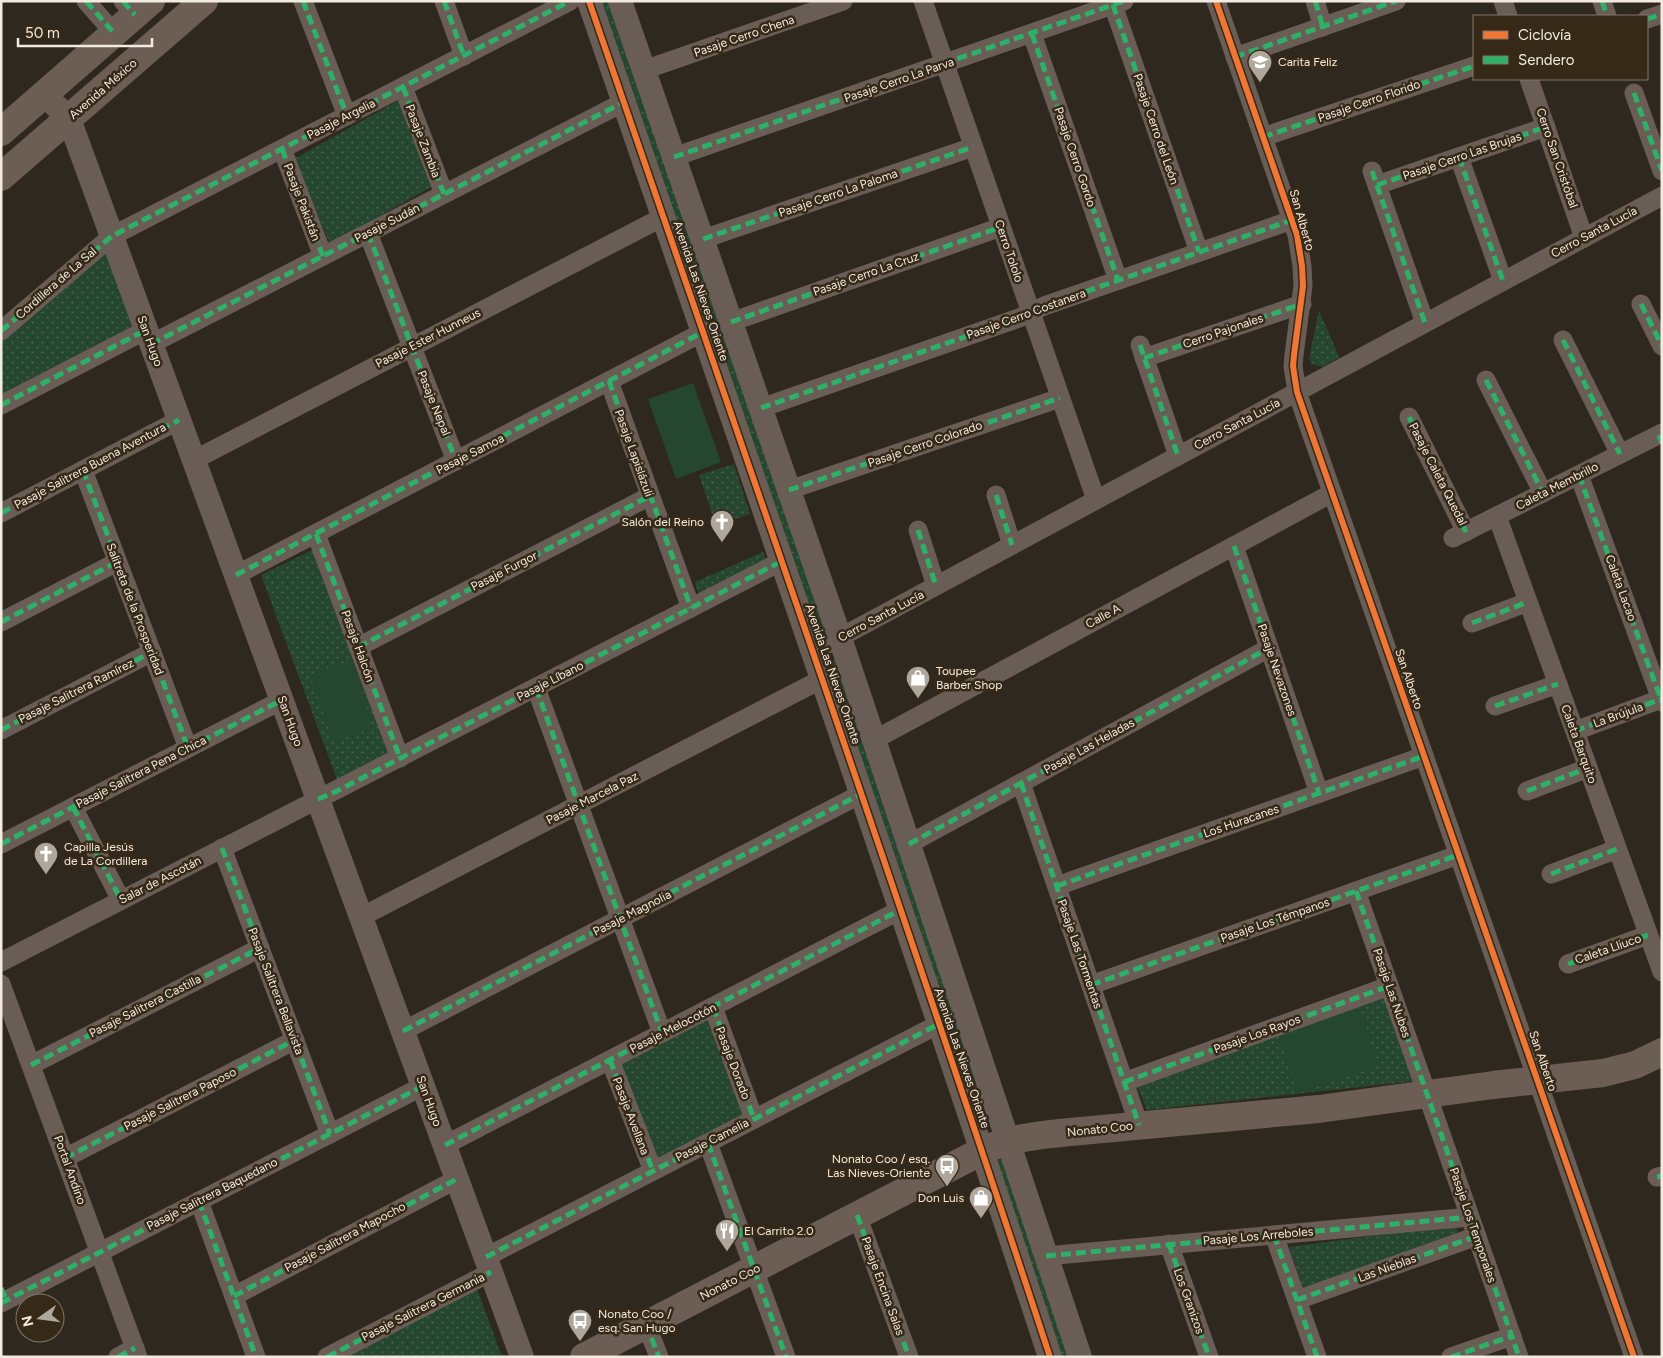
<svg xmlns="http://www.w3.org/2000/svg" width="1663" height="1358" font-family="Figtree,sans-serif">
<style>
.grass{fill:url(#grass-dots)}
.pitch{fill:#25462f}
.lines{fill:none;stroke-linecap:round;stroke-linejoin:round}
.minor{stroke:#6a5d55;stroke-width:19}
.tertiary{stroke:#6a5d55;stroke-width:24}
.secondary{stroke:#6c5e55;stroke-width:28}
.quiet{stroke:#2db169;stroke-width:5;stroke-dasharray:10 5;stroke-linecap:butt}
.cycleway-casing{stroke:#362918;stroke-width:9}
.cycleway{stroke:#f07635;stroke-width:6}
.labels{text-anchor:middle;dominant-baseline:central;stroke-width:5;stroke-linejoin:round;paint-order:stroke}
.street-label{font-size:12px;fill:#f4ebe0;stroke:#362918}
.poi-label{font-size:12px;fill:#f4ebe0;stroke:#362918;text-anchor:start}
</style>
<defs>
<pattern id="grass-dots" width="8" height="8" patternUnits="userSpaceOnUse" patternTransform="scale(1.25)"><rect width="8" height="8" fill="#25462f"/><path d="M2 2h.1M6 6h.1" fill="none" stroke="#45614d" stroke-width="1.8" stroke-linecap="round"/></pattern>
</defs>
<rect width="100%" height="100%" fill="#2f281f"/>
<!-- grass -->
<g class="grass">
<path d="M597 1H612L829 626 824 632 816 631Z"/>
<path d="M399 100 431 187 330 244 294 159Z"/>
<path d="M108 245 135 325 1 394V338Z"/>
<path d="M1319 310 1339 357 1323 367 1312 364 1309 359Z"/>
<path d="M734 464 750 514 716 525 699 475Z"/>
<path d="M316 548 393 755 338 782 261 575Z"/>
<path d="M763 552 769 566 701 601 695 582Z"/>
<path d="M840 659 992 1117 980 1121 827 666 829 660Z"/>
<path d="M1386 994 1416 1081 1147 1110 1137 1086Z"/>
<path d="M703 1019 711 1021 744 1110 741 1118 656 1161 620 1070 623 1060Z"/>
<path d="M1005 1158 1071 1357H1058L996 1161Z"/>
<path d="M1456 1225 1459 1237 1304 1291 1289 1247Z"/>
<path d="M476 1286 502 1357H344Z"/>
</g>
<!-- pitch -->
<g class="pitch">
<path d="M693 383 721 462 676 479 648 399Z"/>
<path d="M353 660 373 728 333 742 310 675Z"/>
<path d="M1359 1009 1378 1065 1299 1093 1279 1037Z"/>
</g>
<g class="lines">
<!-- minor -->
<g class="minor">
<path d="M86 1 114 33"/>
<path d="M123 1 135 15"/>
<path d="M303 1 347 116"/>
<path d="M444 1 464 56"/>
<path d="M923 1 1096 500"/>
<path d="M1216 1 1297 235 1302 266 1303 286 1294 355 1293 366 1297 392 1634 1357"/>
<path d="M1315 1 1323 27"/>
<path d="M1503 1 1508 16"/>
<path d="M1602 1 1607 16"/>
<path d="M1113 5 1199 252"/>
<path d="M1647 19 1662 14"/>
<path d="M1032 34 1118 280"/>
<path d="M1235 57 1396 1"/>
<path d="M644 70 843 1"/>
<path d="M1529 79 1584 238"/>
<path d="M403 87 444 194"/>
<path d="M1634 93 1662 171"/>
<path d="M1263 137 1474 66"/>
<path d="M282 149 323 256"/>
<path d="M674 157 1124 1"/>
<path d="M1459 157 1503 281"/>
<path d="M1372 171 1425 323"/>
<path d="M1377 185 1546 127"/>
<path d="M368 233 456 461"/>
<path d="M703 239 973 147"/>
<path d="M1641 304 1662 346"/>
<path d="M731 322 1001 227"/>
<path d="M1 331 112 236 570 1"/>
<path d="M1563 340 1620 454"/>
<path d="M151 344 624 102"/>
<path d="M1140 345 1178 456"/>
<path d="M1144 358 1302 304"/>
<path d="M1486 380 1543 493"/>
<path d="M609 381 691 608"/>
<path d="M1 405 146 330"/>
<path d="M761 408 1019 318 1044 306 1292 220"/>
<path d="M1409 417 1466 532"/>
<path d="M194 460 663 217"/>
<path d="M83 470 188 748"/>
<path d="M1579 475 1662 702"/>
<path d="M789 490 1060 398"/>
<path d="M996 495 1012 545"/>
<path d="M1 513 179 420"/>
<path d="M1497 516 1662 972"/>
<path d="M918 530 936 586"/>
<path d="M316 534 400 758"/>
<path d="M1453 538 1662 433"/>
<path d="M1234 546 1319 793"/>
<path d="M236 575 703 332"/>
<path d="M1 622 117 562"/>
<path d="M1472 623 1528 602"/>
<path d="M358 647 650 496"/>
<path d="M813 652 1662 196"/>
<path d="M536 688 662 1033"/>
<path d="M1495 706 1558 684"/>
<path d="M1 730 152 652"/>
<path d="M1575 731 1661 699"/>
<path d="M874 740 1332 493"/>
<path d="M1021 783 1139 1125"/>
<path d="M1527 791 1588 768"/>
<path d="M73 807 121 900"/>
<path d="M1 844 282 700"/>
<path d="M909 844 1269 648"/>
<path d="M222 848 330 1134"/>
<path d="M1551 874 1617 849"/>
<path d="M1057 886 1424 756"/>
<path d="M1356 891 1519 1357"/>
<path d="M361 917 822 679"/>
<path d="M1 962 782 561"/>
<path d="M1568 964 1648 935"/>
<path d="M1 984 138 1357"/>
<path d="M1091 985 1458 855"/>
<path d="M713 1007 754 1119"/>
<path d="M403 1031 861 794"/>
<path d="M610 1060 653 1171"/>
<path d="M31 1065 260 948"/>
<path d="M1124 1082 1389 986"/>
<path d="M708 1143 786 1357"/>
<path d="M445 1145 900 910"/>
<path d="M65 1158 295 1040"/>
<path d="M1657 1177 1662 1176"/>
<path d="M199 1201 256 1357"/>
<path d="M857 1215 909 1357"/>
<path d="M1274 1235 1317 1357"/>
<path d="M1169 1244 1209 1357"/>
<path d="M1046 1256 1470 1217"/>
<path d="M486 1257 939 1024"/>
<path d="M234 1296 457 1179"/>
<path d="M1297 1300 1477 1236"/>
<path d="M1 1303 423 1086"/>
<path d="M646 1324 659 1357"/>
<path d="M118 1357 135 1348"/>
<path d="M327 1357 491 1272"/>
<path d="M1451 1357 1512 1336"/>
</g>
<!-- tertiary -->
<g class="tertiary">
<path d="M589 1C744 452 901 903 1050 1357"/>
<path d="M620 1 840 638 1080 1357"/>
<path d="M44 94 69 119 522 1357"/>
</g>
<!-- secondary -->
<g class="secondary">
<path d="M1 132 151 1"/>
<path d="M1 177 204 1"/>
<path d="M584 1357 982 1151C1010 1138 1039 1135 1070 1132L1319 1109 1493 1085 1603 1073 1635 1065 1662 1052"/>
</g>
<!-- quiet -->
<g class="quiet">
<path d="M86 1 114 33"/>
<path d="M123 1 135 15"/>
<path d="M303 1 347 116"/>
<path d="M444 1 464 56"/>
<path d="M1315 1 1323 27"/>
<path d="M1602 1 1607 16"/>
<path d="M1113 5 1199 252"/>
<path d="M1647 19 1662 14"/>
<path d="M1032 34 1118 280"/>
<path d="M1235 57 1396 1"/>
<path d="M403 87 444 194"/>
<path d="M1634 93 1662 171"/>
<path d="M1263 137 1474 66"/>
<path d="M282 149 323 256"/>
<path d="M674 157 1124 1"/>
<path d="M1459 157 1503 281"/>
<path d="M1372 171 1425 323"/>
<path d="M1377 185 1546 127"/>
<path d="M368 233 456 461"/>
<path d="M703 239 973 147"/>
<path d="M1641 304 1662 346"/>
<path d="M731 322 1001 227"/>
<path d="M1 331 112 236 570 1"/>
<path d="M1563 340 1620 454"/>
<path d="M151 344 624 102"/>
<path d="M1140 345 1178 456"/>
<path d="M1144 358 1302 304"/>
<path d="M1486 380 1543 493"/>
<path d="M609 381 691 608"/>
<path d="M1 405 146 330"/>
<path d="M761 408 1019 318 1044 306 1292 220"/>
<path d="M1409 417 1466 532"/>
<path d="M1659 435 1662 443"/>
<path d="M83 470 188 748"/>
<path d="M1579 475 1662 702"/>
<path d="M789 490 1060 398"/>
<path d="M996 495 1012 545"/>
<path d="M1 513 179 420"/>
<path d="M918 530 936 586"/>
<path d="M316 534 400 758"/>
<path d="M1234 546 1319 793"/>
<path d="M236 575 703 332"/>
<path d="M1 622 117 562"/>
<path d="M1472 623 1528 602"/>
<path d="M358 647 650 496"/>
<path d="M536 688 662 1033"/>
<path d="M1495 706 1558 684"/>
<path d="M1 730 152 652"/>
<path d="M1575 731 1661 699"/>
<path d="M1021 783 1139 1125"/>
<path d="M1527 791 1588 768"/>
<path d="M318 799 335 792 782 561"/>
<path d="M73 807 121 900"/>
<path d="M1 844 282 700"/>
<path d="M909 844 1269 648"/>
<path d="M222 848 330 1134"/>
<path d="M1551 874 1617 849"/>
<path d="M1057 886 1424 756"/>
<path d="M1356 891 1519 1357"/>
<path d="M1568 964 1648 935"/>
<path d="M1091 985 1458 855"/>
<path d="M713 1007 754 1119"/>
<path d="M403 1031 861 794"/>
<path d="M610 1060 653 1171"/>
<path d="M31 1065 260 948"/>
<path d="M1124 1082 1389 986"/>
<path d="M708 1143 786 1357"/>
<path d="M445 1145 900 910"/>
<path d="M65 1158 295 1040"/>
<path d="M1657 1177 1662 1176"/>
<path d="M199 1201 256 1357"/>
<path d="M857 1215 909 1357"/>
<path d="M1274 1235 1317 1357"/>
<path d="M1169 1244 1209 1357"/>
<path d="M1046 1256 1470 1217"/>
<path d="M486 1257 939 1024"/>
<path d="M1 1288 6 1300"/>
<path d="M234 1296 457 1179"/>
<path d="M1297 1300 1477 1236"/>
<path d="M1 1303 423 1086"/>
<path d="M646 1324 659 1357"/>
<path d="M118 1357 135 1348"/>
<path d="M327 1357 491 1272"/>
<path d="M1451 1357 1512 1336"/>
</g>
<defs>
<g id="cycleway">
<path d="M589 1C744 452 901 903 1050 1357"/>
<path d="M1216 1 1297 235 1302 266 1303 286 1294 355 1293 366 1297 392 1634 1357"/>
</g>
</defs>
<!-- cycleway casing -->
<use href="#cycleway" class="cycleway-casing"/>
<!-- cycleway -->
<use href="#cycleway" class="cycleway"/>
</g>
<!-- icons -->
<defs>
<symbol id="school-pin" viewBox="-11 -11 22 30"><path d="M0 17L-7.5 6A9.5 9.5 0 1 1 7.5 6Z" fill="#afa79c" stroke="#362918"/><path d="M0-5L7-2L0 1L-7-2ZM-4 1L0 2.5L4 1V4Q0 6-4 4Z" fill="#fff"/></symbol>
<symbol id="church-pin" viewBox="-11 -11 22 30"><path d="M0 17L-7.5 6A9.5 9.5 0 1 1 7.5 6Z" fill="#afa79c" stroke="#362918"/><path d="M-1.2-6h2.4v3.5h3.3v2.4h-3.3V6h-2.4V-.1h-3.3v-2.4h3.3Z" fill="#fff"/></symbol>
<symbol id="shop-pin" viewBox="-11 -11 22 30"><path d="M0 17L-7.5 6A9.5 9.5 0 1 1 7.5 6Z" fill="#afa79c" stroke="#362918"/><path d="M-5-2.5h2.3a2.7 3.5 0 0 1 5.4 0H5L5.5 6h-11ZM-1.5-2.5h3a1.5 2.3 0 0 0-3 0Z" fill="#fff"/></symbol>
<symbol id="bus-pin" viewBox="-11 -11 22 30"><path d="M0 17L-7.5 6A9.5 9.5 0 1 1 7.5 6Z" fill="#afa79c" stroke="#362918"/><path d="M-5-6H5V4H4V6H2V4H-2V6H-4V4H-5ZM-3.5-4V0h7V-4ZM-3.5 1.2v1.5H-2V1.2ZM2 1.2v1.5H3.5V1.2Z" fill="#fff"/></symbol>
<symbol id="restaurant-pin" viewBox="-11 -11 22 30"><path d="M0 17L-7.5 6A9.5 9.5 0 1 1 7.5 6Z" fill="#afa79c" stroke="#362918"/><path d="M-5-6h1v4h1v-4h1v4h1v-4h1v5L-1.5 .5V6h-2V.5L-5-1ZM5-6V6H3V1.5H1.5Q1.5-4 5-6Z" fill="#fff"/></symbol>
</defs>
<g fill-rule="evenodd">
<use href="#school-pin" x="1246" y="48" width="28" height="38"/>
<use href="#church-pin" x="708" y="508" width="28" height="38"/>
<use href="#shop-pin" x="904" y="664" width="28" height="38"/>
<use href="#church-pin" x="32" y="840" width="28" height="38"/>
<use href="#bus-pin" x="933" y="1152" width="28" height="38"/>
<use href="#shop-pin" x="967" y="1184" width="28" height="38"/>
<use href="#restaurant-pin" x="713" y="1217" width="28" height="38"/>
<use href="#bus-pin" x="566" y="1307" width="28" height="38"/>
</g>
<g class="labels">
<!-- street labels -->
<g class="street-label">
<text transform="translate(744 36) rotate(-19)">Pasaje Cerro Chena</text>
<text transform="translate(899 80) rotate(-19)">Pasaje Cerro La Parva</text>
<text transform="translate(103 89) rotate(-41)">Avenida México</text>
<text transform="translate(1369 101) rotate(-19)">Pasaje Cerro Florido</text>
<text transform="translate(341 119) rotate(-27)">Pasaje Argelia</text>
<text transform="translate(1156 129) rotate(71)">Pasaje Cerro del León</text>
<text transform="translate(423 141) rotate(69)">Pasaje Zambia</text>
<text transform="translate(1462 156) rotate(-19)">Pasaje Cerro Las Brujas</text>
<text transform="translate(1075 157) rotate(71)">Pasaje Cerro Gordo</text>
<text transform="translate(1557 158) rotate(71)">Cerro San Cristóbal</text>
<text transform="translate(838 193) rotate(-19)">Pasaje Cerro La Paloma</text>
<text transform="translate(302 202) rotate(69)">Pasaje Pakistán</text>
<text transform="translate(1302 220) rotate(74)">San Alberto</text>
<text transform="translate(387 223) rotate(-27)">Pasaje Sudán</text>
<text transform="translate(1594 232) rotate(-28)">Cerro Santa Lucía</text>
<text transform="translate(1009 251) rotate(71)">Cerro Tololo</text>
<text transform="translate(866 274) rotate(-19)">Pasaje Cerro La Cruz</text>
<text transform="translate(56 283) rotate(-41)">Cordillera de La Sal</text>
<text transform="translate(701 291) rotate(71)">Avenida Las Nieves Oriente</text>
<text transform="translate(1026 314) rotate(-20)">Pasaje Cerro Costanera</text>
<text transform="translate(1223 331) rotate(-19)">Cerro Pajonales</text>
<text transform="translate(428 338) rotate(-27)">Pasaje Ester Hunneus</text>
<text transform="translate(150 341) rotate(70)">San Hugo</text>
<text transform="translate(434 403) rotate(68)">Pasaje Nepal</text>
<text transform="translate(1237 424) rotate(-28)">Cerro Santa Lucía</text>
<text transform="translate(925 444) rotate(-19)">Pasaje Cerro Colorado</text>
<text transform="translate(634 453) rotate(70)">Pasaje Lapislázuli</text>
<text transform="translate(470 454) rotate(-27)">Pasaje Samoa</text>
<text transform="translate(90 466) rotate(-28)">Pasaje Salitrera Buena Aventura</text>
<text transform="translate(1438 474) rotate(63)">Pasaje Caleta Quedal</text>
<text transform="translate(1557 486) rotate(-27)">Caleta Membrillo</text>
<text transform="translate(504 571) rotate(-27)">Pasaje Furgor</text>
<text transform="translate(1621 588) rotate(70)">Caleta Lacao</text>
<text transform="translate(135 609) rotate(69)">Salitreta de la Prosperidad</text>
<text transform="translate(881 616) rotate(-28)">Cerro Santa Lucía</text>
<text transform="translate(1103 616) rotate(-28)">Calle A</text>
<text transform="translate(358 646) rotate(70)">Pasaje Halcón</text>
<text transform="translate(1277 670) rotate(71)">Pasaje Nevazones</text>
<text transform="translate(833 674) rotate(71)">Avenida Las Nieves Oriente</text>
<text transform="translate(1409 679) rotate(71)">San Alberto</text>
<text transform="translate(550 681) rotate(-27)">Pasaje Líbano</text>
<text transform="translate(76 691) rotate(-27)">Pasaje Salitrera Ramírez</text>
<text transform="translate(1618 715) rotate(-20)">La Brújula</text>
<text transform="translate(290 721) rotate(70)">San Hugo</text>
<text transform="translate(1579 744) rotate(70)">Caleta Barquito</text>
<text transform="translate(1089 746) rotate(-29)">Pasaje Las Heladas</text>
<text transform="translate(141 772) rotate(-27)">Pasaje Salitrera Pena Chica</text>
<text transform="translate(592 798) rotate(-27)">Pasaje Marcela Paz</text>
<text transform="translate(1241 821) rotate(-19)">Los Huracanes</text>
<text transform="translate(160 880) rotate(-27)">Salar de Ascotán</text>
<text transform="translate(632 913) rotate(-27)">Pasaje Magnolia</text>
<text transform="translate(1275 920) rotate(-19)">Pasaje Los Témpanos</text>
<text transform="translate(1608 949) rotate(-19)">Caleta Lliuco</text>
<text transform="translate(1080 954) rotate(71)">Pasaje Las Tormentas</text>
<text transform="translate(276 991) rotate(69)">Pasaje Salitrera Bellavista</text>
<text transform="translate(1392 993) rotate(71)">Pasaje Las Nubes</text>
<text transform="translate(145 1006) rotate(-27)">Pasaje Salitrera Castilla</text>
<text transform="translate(673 1028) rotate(-27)">Pasaje Melocotón</text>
<text transform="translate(1257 1034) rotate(-20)">Pasaje Los Rayos</text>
<text transform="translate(962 1058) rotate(71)">Avenida Las Nieves Oriente</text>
<text transform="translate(1543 1061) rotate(71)">San Alberto</text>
<text transform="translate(733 1063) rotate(69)">Pasaje Dorado</text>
<text transform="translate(180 1099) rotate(-27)">Pasaje Salitrera Paposo</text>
<text transform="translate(429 1101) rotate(70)">San Hugo</text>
<text transform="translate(631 1116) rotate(69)">Pasaje Avellana</text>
<text transform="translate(1100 1129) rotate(-6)">Nonato Coo</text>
<text transform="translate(712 1140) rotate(-27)">Pasaje Camelia</text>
<text transform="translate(70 1170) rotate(70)">Portal Andino</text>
<text transform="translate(212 1194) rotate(-27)">Pasaje Salitrera Baquedano</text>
<text transform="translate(1473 1225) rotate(71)">Pasaje Los Temporales</text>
<text transform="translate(1258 1236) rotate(-5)">Pasaje Los Arreboles</text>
<text transform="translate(345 1237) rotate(-28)">Pasaje Salitrera Mapocho</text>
<text transform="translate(1387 1268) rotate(-20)">Las Nieblas</text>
<text transform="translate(730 1282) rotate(-27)">Nonato Coo</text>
<text transform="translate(883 1286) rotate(70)">Pasaje Encina Salas</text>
<text transform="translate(1189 1301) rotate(70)">Los Granizos</text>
<text transform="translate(423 1307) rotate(-27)">Pasaje Salitrera Germania</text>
</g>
<!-- poi labels -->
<g class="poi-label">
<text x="1278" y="62">Carita Feliz</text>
<text x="704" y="522" text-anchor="end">Salón del Reino</text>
<text x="936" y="671">Toupee<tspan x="936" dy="14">Barber Shop</tspan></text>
<text x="64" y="847">Capilla Jesús<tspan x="64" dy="14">de La Cordillera</tspan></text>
<text x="930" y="1159" text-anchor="end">Nonato Coo / esq.<tspan x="930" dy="14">Las Nieves-Oriente</tspan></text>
<text x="964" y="1198" text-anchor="end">Don Luis</text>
<text x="744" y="1231">El Carrito 2.0</text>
<text x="598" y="1314">Nonato Coo /<tspan x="598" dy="14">esq. San Hugo</tspan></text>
</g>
</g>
<!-- border -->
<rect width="1663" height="1358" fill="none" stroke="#f4ebe0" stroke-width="5"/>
<!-- legend -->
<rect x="1473" y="15" width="175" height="65" fill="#362918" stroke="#827768"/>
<rect x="1483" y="31" width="25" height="8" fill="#f07635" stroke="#827768"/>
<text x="1518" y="40" font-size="15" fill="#f4ebe0">Ciclovía</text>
<rect x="1483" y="56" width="25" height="8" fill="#2db169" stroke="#827768"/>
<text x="1518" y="65" font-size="15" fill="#f4ebe0">Sendero</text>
<!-- north arrow -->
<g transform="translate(40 1318) rotate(256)"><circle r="24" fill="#362918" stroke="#827768"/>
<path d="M0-4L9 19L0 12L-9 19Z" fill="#afa79c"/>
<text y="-8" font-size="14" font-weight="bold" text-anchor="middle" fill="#f4ebe0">N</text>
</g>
<!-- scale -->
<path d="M18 38v8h134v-8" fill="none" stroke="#f4ebe0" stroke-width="2.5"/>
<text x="25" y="38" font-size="15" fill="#f4ebe0" stroke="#362918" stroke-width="4" paint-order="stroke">50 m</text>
</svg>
